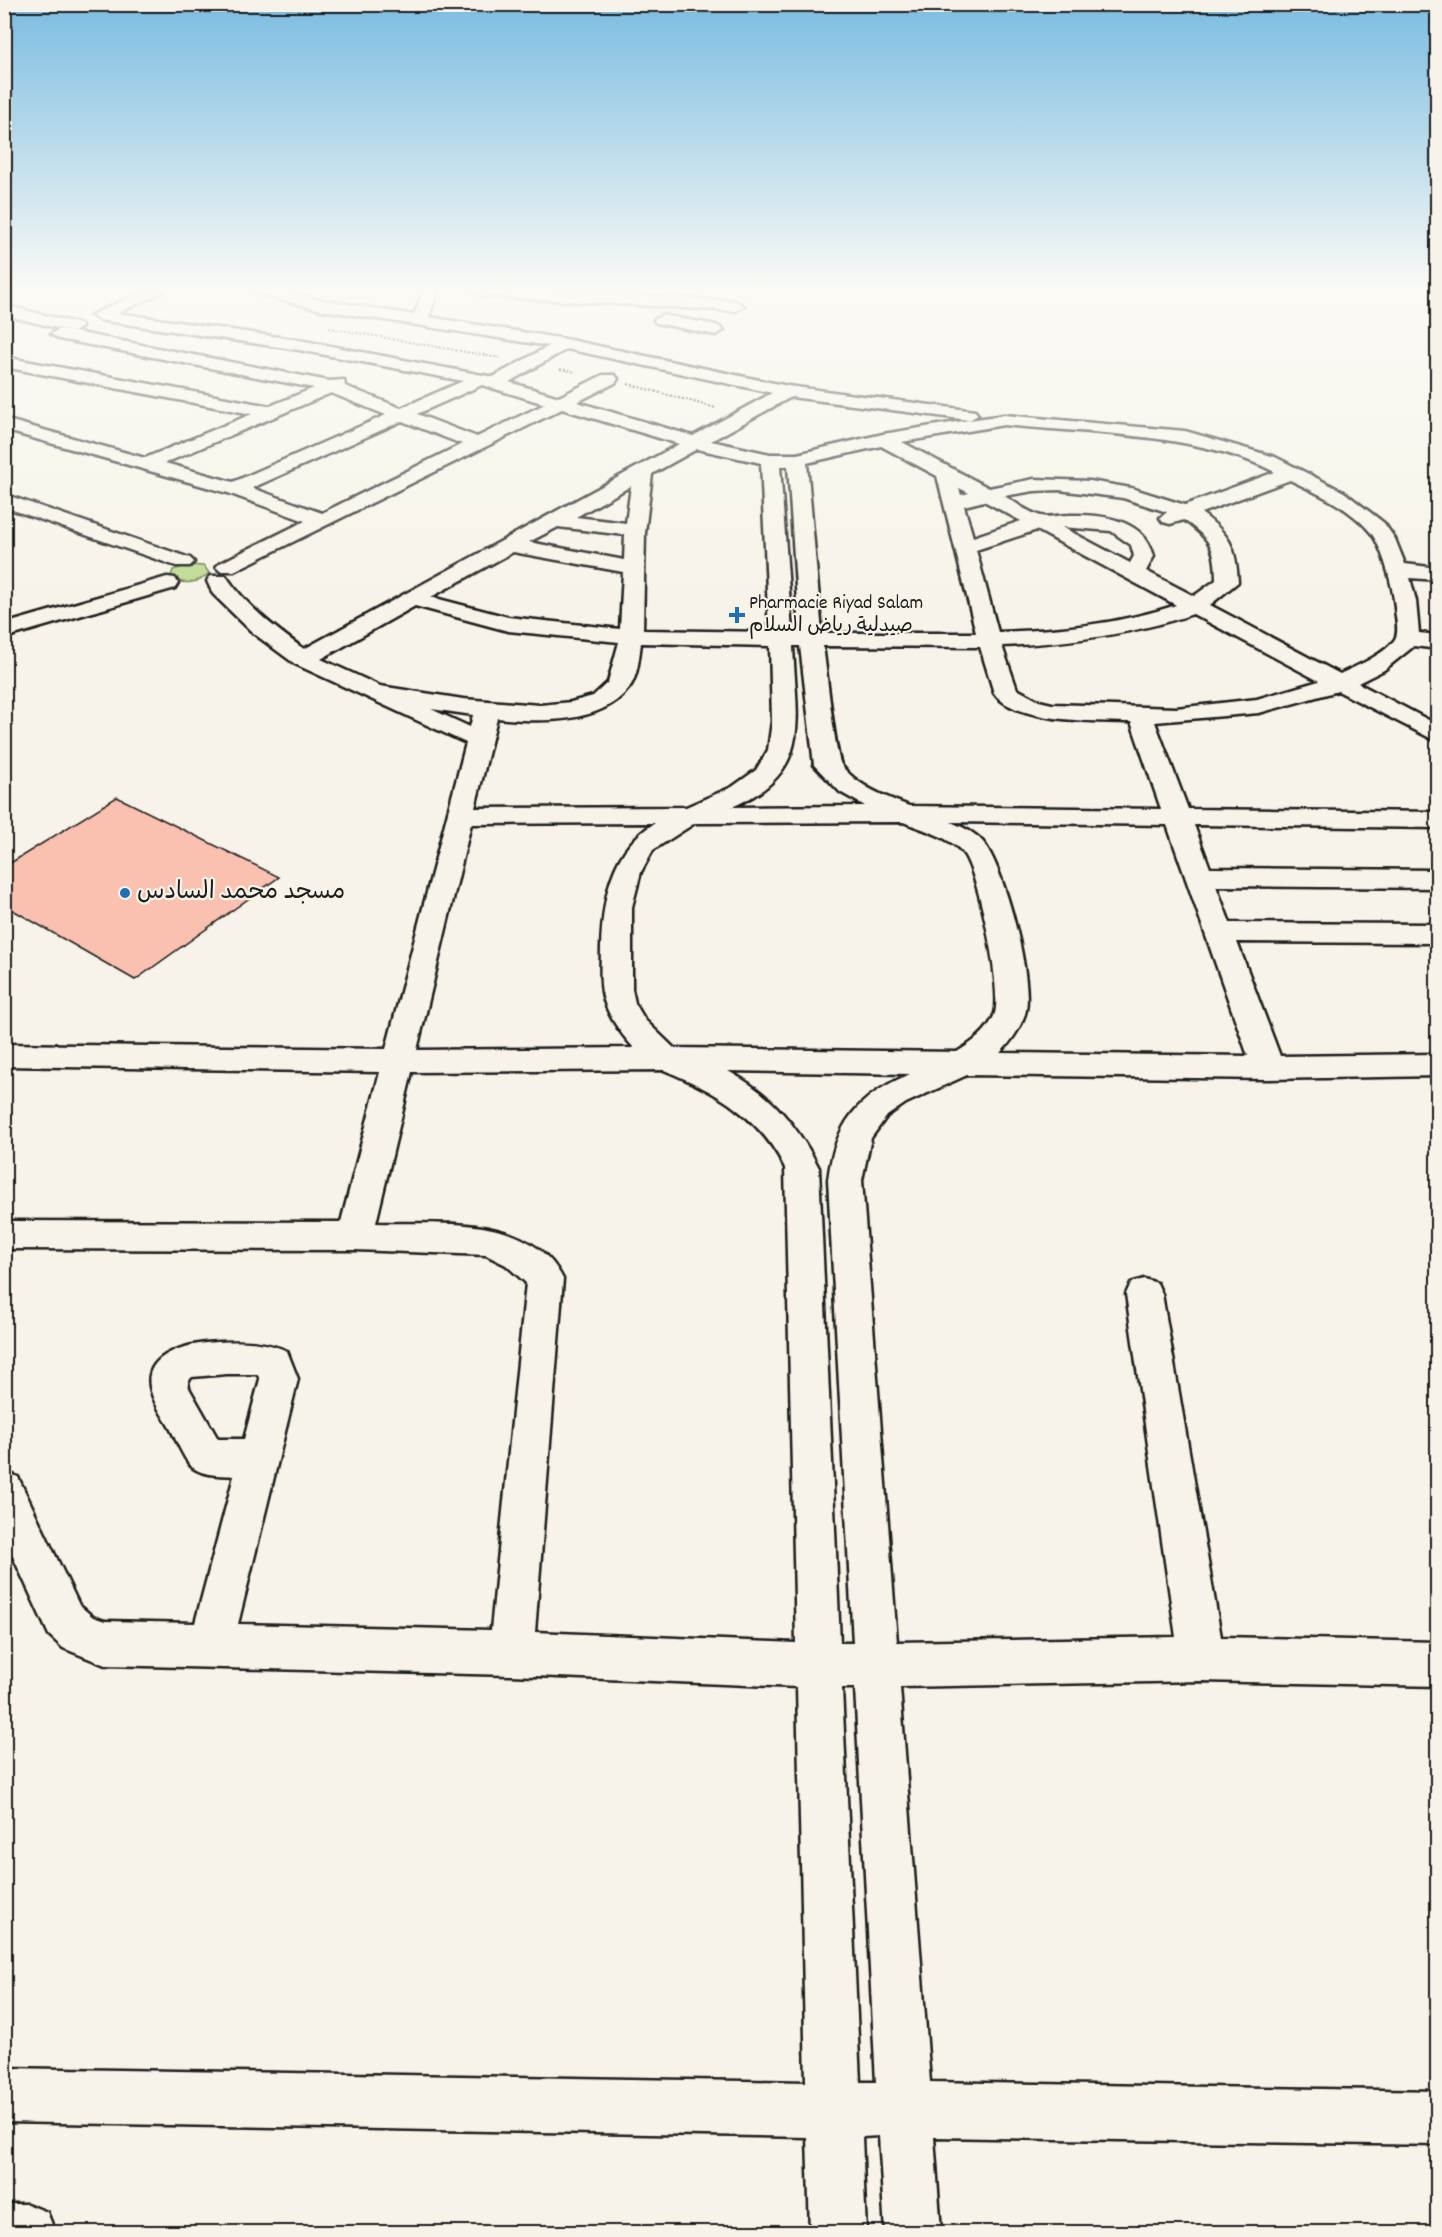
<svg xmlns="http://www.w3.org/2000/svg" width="1442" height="2237" font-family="Dekko,'Playpen Sans Arabic',sans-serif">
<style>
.green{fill:#bdd990;stroke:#6c7a56;stroke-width:1.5}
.building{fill:#fac1b1;stroke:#1c1c1c;stroke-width:1.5}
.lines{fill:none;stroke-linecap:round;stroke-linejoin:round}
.minor-casing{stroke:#1c1c1c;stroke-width:5}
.major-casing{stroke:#1c1c1c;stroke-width:5}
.path{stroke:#1c1c1c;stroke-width:2;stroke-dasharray:2 2;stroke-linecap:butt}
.minor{fill:#f7f3e8;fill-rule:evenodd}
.major{fill:#f7f3e8;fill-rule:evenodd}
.poi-dot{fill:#1f6fb2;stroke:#f7f3e8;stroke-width:2}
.labels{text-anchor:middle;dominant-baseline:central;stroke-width:4.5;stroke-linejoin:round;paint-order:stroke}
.far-poi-label{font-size:20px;fill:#1c1c1c;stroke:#f7f3e8;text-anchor:start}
.poi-label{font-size:24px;fill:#1c1c1c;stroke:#f7f3e8;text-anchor:start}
</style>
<rect width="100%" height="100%" fill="#f7f3e8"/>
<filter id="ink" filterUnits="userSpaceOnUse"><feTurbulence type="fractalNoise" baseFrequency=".0167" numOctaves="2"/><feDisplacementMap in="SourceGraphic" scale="12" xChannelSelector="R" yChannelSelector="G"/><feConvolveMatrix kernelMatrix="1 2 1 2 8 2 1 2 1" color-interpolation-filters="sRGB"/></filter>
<g filter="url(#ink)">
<!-- green -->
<path class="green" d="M189 565 204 566 209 573C199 584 182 585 170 578L173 570Z"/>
<!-- building -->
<path class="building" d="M117 797 279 877 135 980 4 905V867Z"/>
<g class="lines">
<defs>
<g id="minor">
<path d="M144 291H165L118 313 299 340 493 377 549 346 322 310 258 294 255 291H282L322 300 414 315 424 291H438L429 317 565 339 788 386 975 411 978 415 969 420 1004 415 1185 431 1275 457 1344 492 1384 523 1395 539 1405 564 1438 568V580L1410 578 1416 601 1419 633 1438 635V649L1414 646 1384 670 1358 683 1438 725V742L1338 691 1259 713 1155 722 1188 809 1438 812V828L1194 825 1210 868 1438 870V888L1216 886 1230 923 1438 924V943L1237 942 1280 1056 1438 1054V1076L1268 1079 967 1075 906 1103 887 1116 871 1138 862 1180 897 1642 1176 1637 1126 1294 1131 1283 1144 1279 1157 1283 1162 1294 1221 1637 1438 1642V1686L1202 1681 900 1687 930 2082 1438 2091V2145L934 2137 941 2232H885L879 2136 862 2137 866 2232H810L807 2137 4 2122V2068L806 2082 797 1687 511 1675 105 1665 63 1648 49 1635 4 1537V1471L18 1477 79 1605 93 1617 105 1621 195 1623 234 1476C221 1475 200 1476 190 1465 182 1455 176 1439 170 1428 164 1417 154 1404 151 1391 140 1352 192 1343 219 1342 243 1341 264 1341 287 1351L298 1379 238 1624 491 1630 526 1283 506 1265 486 1255 355 1250 4 1249V1221L341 1222 380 1072 4 1066V1044L386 1049 466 743 295 664 253 633 213 594 207 581 210 576H226C246 606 275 628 304 649L679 444 562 409 234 571H220L216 567 220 563 305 521 228 493 4 430V419L145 458 252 414 4 367V357L270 406 314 388 59 339 51 334 59 329 329 381 344 380 345 386 401 408 463 381 299 350 99 320 91 315ZM567 349 772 393 693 436 577 402 615 383 618 379 615 375H603L559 397 509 382ZM482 385 545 404 477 437 417 414ZM331 393 386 415 233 482 165 463ZM791 397 969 420 883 434 797 454H770L711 441ZM402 421 462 444 322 513 252 488ZM1004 425C1090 434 1196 432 1275 472L1185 505 1131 488 1090 481 1034 479 989 488 902 442ZM881 446 937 476 976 633H822L807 463ZM697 449 761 463 769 632 643 630 645 533 652 474ZM780 466H788L799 632H792ZM1290 480C1317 493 1351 508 1371 533 1383 548 1393 587 1395 607 1395 616 1400 631 1395 639 1387 653 1355 667 1340 674L1210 605 1238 582C1236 546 1230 535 1201 513ZM631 486 626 523 576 517ZM959 488 969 493 961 495ZM1059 490 1123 498 1167 512 1160 518 1163 522 1170 524 1184 520C1210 539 1216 547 1216 580L1194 596 1146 571 1154 556C1144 519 1103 514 1069 515 1061 515 1049 518 1041 516 1029 513 1015 502 1004 496L1034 491ZM984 501 1021 521 973 537 964 506ZM558 527 625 535 624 560 529 542ZM1062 527 1111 531 1131 545 1134 556 1130 563ZM1037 530 1176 605C1119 624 1059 630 998 632L976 550ZM513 552 623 572 620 629 508 617 431 597ZM415 606 508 631 619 642 608 682 593 696 571 702 540 705 463 699 380 686 321 659ZM1193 614 1319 681 1257 699 1176 708 1052 704 1039 701 1017 689 1002 646C1067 643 1131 635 1193 614ZM641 643 770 646 772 721 768 750 756 770 732 787 686 807 475 808 497 718C538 722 601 725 629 688 638 676 639 658 641 643ZM793 646H800L814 765 840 792 865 806 732 807C814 772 796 720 793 646ZM823 646 980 647 994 693C1015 723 1097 721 1131 722L1161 809 909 806C886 797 857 786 842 766 835 757 826 664 823 646ZM431 709 473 715 470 727ZM903 822C921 829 951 837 963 853 979 874 1002 989 995 1013 989 1031 972 1043 957 1052L674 1048 645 1020 635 1003 632 989V907L641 872 653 850 695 823ZM951 822 1167 825 1248 1056 1000 1053C1011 1042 1020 1029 1025 1014 1035 984 1004 865 982 841 974 832 962 827 951 822ZM655 823C610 850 603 899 601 947 601 964 599 981 603 997 608 1016 621 1034 634 1048L417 1050 471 824ZM664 1070C715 1091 760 1116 785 1168L796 1643 535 1632 563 1279C530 1212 438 1225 376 1223L412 1072ZM728 1071 910 1074C858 1096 835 1123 828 1180L853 1643H840L819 1168C797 1125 771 1094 728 1071ZM227 1374H257L260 1379 244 1439H218L189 1388 188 1381 192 1377ZM842 1688H855L876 2082H860Z"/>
<path d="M474 291H557L736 301 744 306 736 311 482 296Z"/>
<path d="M4 305 80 324 82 327 74 332 4 315Z"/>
<path d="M662 315 716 325 724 330 716 335 656 323 654 320Z"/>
<path d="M4 494 190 558 194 562 190 566H176L4 507Z"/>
<path d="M167 577 175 578 178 583 175 588 4 638V624Z"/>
</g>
<path id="major" d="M4 2204H27L47 2212 55 2232H4Z"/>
</defs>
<!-- minor casing -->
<use href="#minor" class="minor-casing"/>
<!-- major casing -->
<use href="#major" class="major-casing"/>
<!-- path -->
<g class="path">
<path d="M329 328 500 358"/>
<path d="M560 369 576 372"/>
<path d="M628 384 716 408"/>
</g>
<!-- minor -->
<use href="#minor" class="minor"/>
<!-- major -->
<use href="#major" class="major"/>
</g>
</g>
<!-- sky -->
<linearGradient id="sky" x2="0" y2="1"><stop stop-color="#7bbce1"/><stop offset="0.48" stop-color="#fbfaf5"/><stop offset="1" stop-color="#fbfaf5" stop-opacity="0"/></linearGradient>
<rect width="1442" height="604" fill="url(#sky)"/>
<!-- markers -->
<g class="poi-dot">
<path d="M734 606h6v6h6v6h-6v6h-6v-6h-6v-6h6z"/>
<circle cx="125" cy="893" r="6"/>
</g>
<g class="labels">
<!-- far-poi labels -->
<g class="far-poi-label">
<text x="749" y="604">Pharmacie Riyad Salam<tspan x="749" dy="23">صيدلية رياض السلام</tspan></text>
</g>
<!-- poi labels -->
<g class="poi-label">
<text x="137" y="893">مسجد محمد السادس</text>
</g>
</g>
<!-- margin -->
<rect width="1442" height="2237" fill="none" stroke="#f7f3e8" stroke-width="24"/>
<rect x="12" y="12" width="1418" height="2213" fill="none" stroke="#1c1c1c" stroke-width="2" filter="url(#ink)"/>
</svg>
